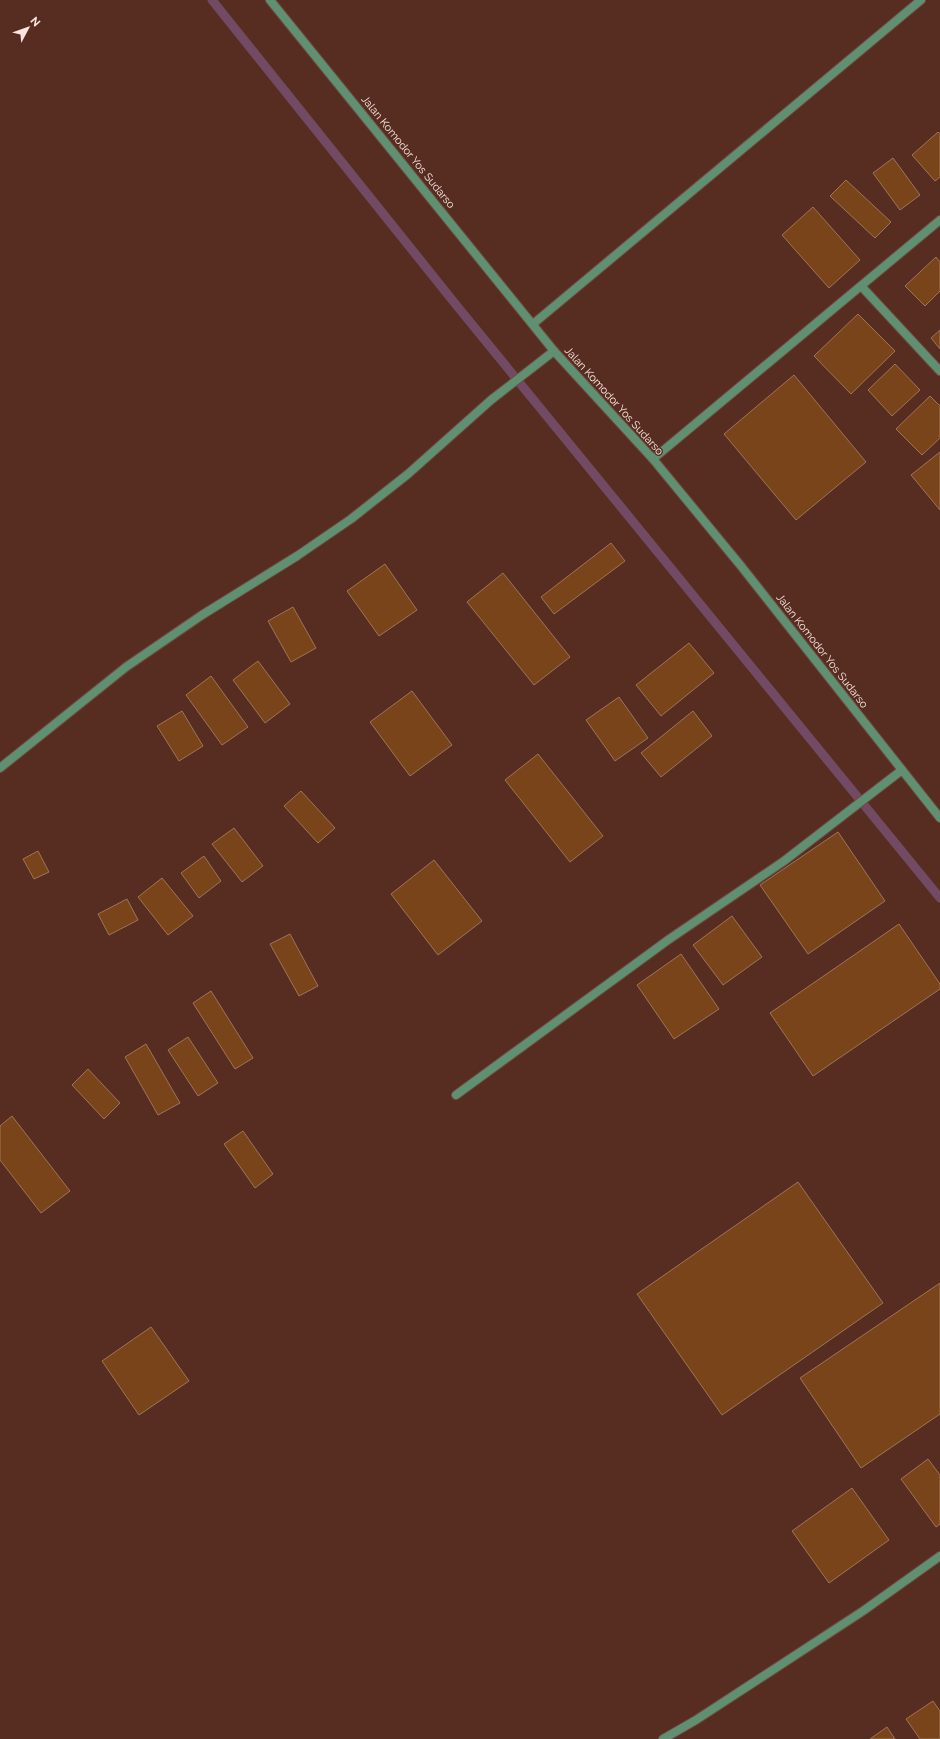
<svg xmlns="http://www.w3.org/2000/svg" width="940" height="1739" font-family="Raleway,sans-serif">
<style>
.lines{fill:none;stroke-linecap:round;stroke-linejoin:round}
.stream{stroke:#724a64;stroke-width:9}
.building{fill:#794419;stroke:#9d7559}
.minor-casing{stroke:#714a40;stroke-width:10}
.tertiary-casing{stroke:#714a40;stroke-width:10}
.minor{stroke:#609072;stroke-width:8}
.tertiary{stroke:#609072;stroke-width:8}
.labels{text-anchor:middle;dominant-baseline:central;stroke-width:3;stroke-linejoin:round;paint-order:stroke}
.street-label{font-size:11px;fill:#fbe5df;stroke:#572d22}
</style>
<rect width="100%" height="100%" fill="#572d22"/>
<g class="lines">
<!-- stream -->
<path class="stream" d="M212 0 457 306 940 898"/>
</g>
<!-- building -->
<g class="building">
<path d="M938 132 940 134V177L935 181 912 155Z"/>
<path d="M893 158 920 195 900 210 873 173Z"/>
<path d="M846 180 891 222 875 238 830 196Z"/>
<path d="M813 207 860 260 829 288 782 235Z"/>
<path d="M936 257 940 262V291L925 306 905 286Z"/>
<path d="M858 314 895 351 851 394 814 356Z"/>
<path d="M940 330V349L931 338Z"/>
<path d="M895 364 920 390 892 416 868 390Z"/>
<path d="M794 375 866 462 796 520 724 434Z"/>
<path d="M930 396 940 406V438L922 455 896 429Z"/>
<path d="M940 452V510L911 475Z"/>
<path d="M611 543 625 561 554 614 541 597Z"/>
<path d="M385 564 417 610 379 636 347 591Z"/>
<path d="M503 573 570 657 534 685 467 602Z"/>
<path d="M293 607 316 648 291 662 268 621Z"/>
<path d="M689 643 714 673 661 716 636 685Z"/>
<path d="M258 661 290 704 265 723 233 680Z"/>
<path d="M211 676 248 727 222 745 186 695Z"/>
<path d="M412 691 452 745 410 776 370 722Z"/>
<path d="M619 697 648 738 615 761 586 720Z"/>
<path d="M182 711 203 746 179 761 157 726Z"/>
<path d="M693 711 712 736 661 777 641 753Z"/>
<path d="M538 754 603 836 570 862 505 780Z"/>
<path d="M301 791 335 828 318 843 284 806Z"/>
<path d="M234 828 263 866 242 882 212 844Z"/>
<path d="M838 832 885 901 808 954 760 885Z"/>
<path d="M38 851 49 872 34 879 23 859Z"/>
<path d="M204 856 221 881 199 898 181 873Z"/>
<path d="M434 860 482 921 438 955 391 894Z"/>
<path d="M162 878 193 916 168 935 138 897Z"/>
<path d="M127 899 138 920 109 935 98 914Z"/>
<path d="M732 916 762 957 723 985 693 945Z"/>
<path d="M899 924 940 984V989L813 1076 770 1013Z"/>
<path d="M290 934 318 986 299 996 270 944Z"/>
<path d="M681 954 719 1009 674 1039 637 985Z"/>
<path d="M211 991 253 1058 235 1069 193 1003Z"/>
<path d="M188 1037 218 1083 198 1096 168 1050Z"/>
<path d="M146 1044 180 1103 158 1115 125 1057Z"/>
<path d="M88 1069 120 1103 104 1119 72 1085Z"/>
<path d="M12 1116 70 1191 41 1213 0 1160V1126Z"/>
<path d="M243 1131 273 1174 255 1188 224 1144Z"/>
<path d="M798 1182 883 1303 722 1415 637 1294Z"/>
<path d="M940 1283V1414L861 1468 800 1378Z"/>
<path d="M151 1327 189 1381 139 1415 102 1361Z"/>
<path d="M928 1459 940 1475V1524L936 1527 901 1479Z"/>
<path d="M852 1488 889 1540 829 1583 792 1531Z"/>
<path d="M933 1701 940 1711V1739H920L906 1719Z"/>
<path d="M887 1727 895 1739H870Z"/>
</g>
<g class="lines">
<defs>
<g id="minor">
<path d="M862 287 940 371"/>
<path d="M533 324 921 0"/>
<path d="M653 459 940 220"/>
<path d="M0 768 126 667 202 615 297 556 351 519 408 474 491 400 554 351"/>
<path d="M456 1095 668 940 784 861 902 770"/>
<path d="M663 1739 696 1720 863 1611 940 1556"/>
</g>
<path id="tertiary" d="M270 0 554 351 653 459 741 566 940 818"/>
</defs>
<!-- minor casing -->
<use href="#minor" class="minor-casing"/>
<!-- tertiary casing -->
<use href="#tertiary" class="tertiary-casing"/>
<!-- minor -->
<use href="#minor" class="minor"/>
<!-- tertiary -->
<use href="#tertiary" class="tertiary"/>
</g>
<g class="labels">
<!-- street labels -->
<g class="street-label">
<text transform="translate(408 152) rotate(51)">Jalan Komodor Yos Sudarso</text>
<text transform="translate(614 401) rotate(48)">Jalan Komodor Yos Sudarso</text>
<text transform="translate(822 651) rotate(52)">Jalan Komodor Yos Sudarso</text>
</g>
</g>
<!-- north arrow -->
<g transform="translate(28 28) rotate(49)" stroke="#572d22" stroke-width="3" paint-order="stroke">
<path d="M0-3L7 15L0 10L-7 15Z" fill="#fbe5df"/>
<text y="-6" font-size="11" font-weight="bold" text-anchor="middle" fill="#fbe5df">N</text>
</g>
</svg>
